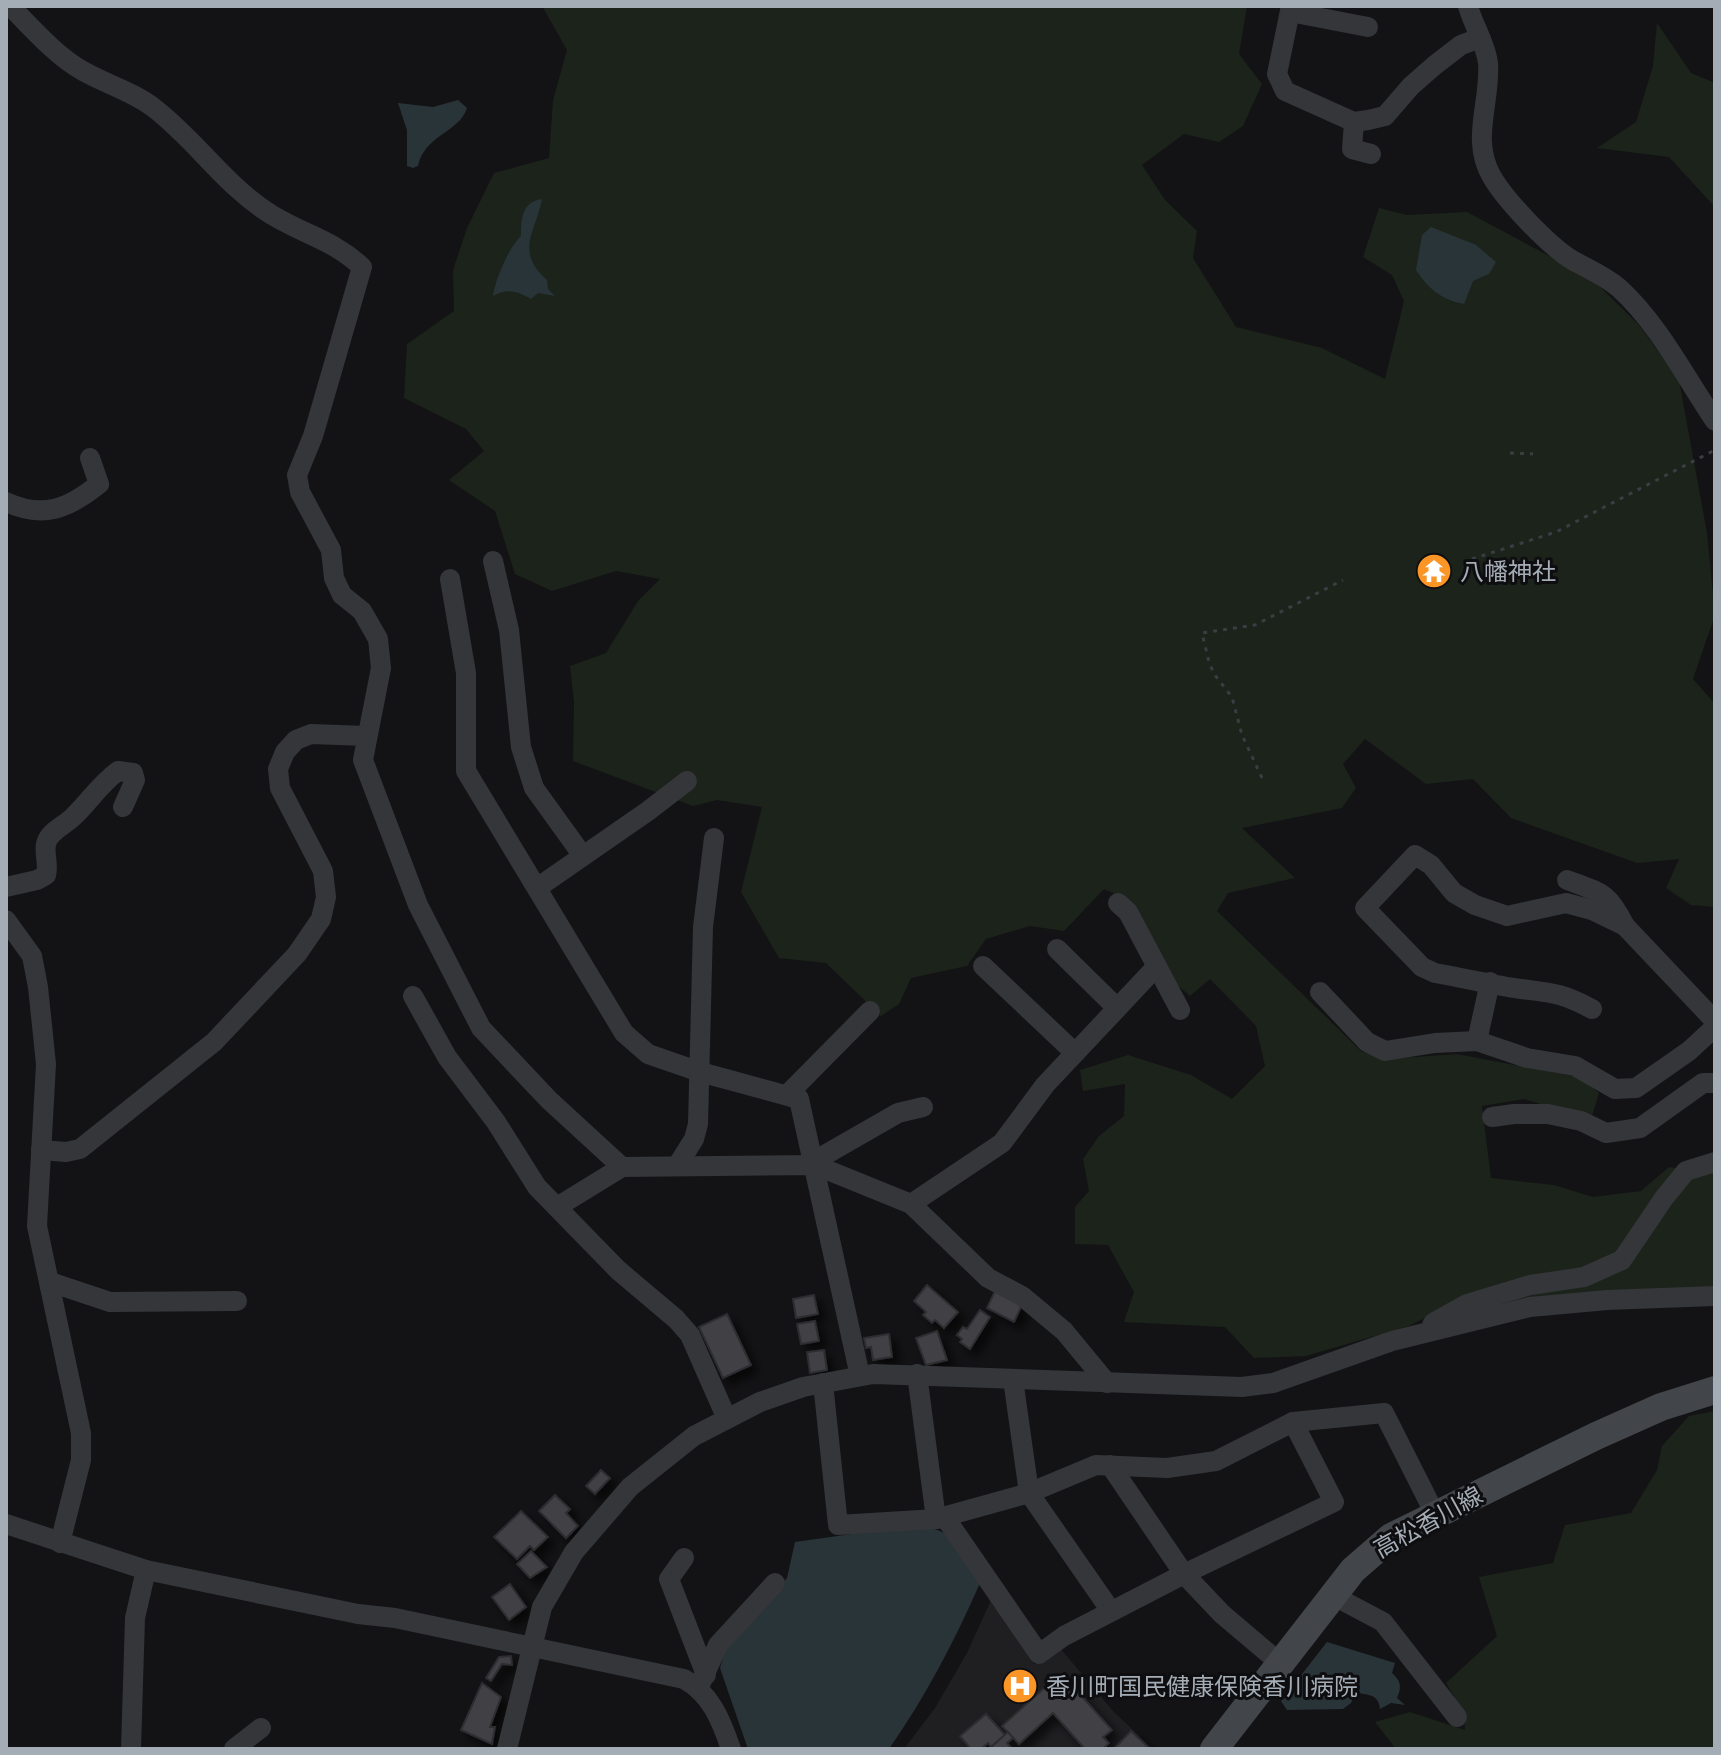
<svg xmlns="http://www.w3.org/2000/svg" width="1721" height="1755" font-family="Figtree,'Noto Sans JP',sans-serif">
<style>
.built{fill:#1f1f22}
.green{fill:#1b231b}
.water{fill:#293439}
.building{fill:#3f4145;stroke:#2d2d31;stroke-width:2;filter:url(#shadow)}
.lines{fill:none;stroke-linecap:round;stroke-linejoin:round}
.path{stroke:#3a3d41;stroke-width:3;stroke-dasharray:4 6;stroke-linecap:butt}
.street{stroke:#34363a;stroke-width:20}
.secondary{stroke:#42454a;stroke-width:28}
.labels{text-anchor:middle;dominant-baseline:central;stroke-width:6;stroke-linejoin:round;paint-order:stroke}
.poi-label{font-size:24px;fill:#a4acb6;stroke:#0e0e10;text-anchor:start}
.street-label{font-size:24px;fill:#a4acb6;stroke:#0e0e10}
</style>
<defs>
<filter id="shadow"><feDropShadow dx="7" dy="7" stdDeviation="4" flood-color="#0009"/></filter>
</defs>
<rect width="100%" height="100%" fill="#131315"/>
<!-- built -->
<path class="built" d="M992 1598 1034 1664 1060 1648 1113 1711 1153 1749H904L935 1708 967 1653Z"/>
<!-- green -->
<g class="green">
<path d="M542 6H1247L1239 54 1262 84 1243 126 1219 142 1184 134 1142 165 1165 200 1197 231 1193 258 1236 327 1322 348 1385 379 1404 301 1392 275 1363 257 1379 208 1407 215 1467 212 1592 279 1639 325 1679 380 1707 533 1715 615 1693 679 1715 704V907L1691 905 1666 888 1679 859 1637 863 1511 818 1473 779 1426 784 1365 739 1343 764 1356 788 1342 808 1242 828 1295 878 1228 893 1217 911 1362 1052 1401 1058 1457 1054 1583 1078 1599 1093 1591 1119 1524 1099 1482 1106 1491 1178 1554 1185 1593 1197 1641 1191 1669 1167 1702 1172 1715 1170V1286L1481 1310 1472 1293 1409 1326 1306 1356 1254 1358 1225 1327 1124 1322 1134 1292 1108 1245 1075 1244V1207L1089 1191 1083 1159 1099 1136 1124 1116 1125 1084 1083 1091 1080 1070 1128 1055 1191 1075 1232 1099 1265 1066 1256 1026 1210 979 1190 996 1163 973 1128 900 1104 889 1064 931 1030 926 986 939 967 966 911 978 899 1004 881 1016 826 963 779 958 741 892 762 807 717 800 693 806 573 761 574 702 570 666 606 653 638 601 660 579 616 571 552 591 515 574 495 511 449 480 484 451 466 429 404 398 407 344 454 311 453 270 467 228 494 173 549 158 553 100 567 50Z"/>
<path d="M1657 23 1691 73 1715 83V207L1669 157 1597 148 1636 122 1653 66Z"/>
<path d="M1715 1411V1749H1396L1375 1722 1410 1712 1465 1730 1464 1713 1446 1683 1497 1636 1479 1577 1553 1563 1565 1525 1631 1513 1657 1470 1662 1446 1689 1416Z"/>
</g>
<!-- water -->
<g class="water">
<path d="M458 100 467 108C459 133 425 134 418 166L413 168 407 166V130L398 103 433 107Z"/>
<path d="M542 199C536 232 514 251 547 280L548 289 555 296 538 293 531 299C517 291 508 288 493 296 495 280 509 247 521 236 521 218 522 202 542 199Z"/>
<path d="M1431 227 1476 245 1496 262 1489 274 1473 281 1464 304C1440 299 1429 289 1416 270L1422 235Z"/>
<path d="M923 1524 949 1535 980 1583C954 1642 926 1696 889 1749H748L720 1668 727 1643 787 1578 795 1542Z"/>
<path d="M1327 1642 1395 1663 1392 1673C1401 1681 1402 1687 1397 1698L1405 1705 1391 1703 1380 1709C1378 1693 1369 1696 1356 1692L1351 1703 1343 1709 1287 1710 1281 1701Z"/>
</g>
<!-- building -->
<g class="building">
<path d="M927 1285 958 1312 944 1328 935 1320 932 1323 923 1315 926 1312 914 1301Z"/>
<path d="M995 1291 1022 1305 1014 1322 987 1308Z"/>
<path d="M814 1295 818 1314 796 1318 793 1299Z"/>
<path d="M980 1310 990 1317 970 1349 960 1342 962 1339 957 1335 963 1327 967 1329Z"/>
<path d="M727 1314 751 1365 723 1378 699 1327Z"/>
<path d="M815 1321 819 1341 801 1344 797 1324Z"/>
<path d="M937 1331 947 1360 926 1365 916 1338Z"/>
<path d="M889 1334 892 1357 873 1360 871 1347 866 1348 864 1338Z"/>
<path d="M824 1350 827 1370 810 1373 807 1352Z"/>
<path d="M601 1470 610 1478 595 1494 586 1486Z"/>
<path d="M555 1495 570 1509 566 1513 578 1526 566 1538 539 1511Z"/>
<path d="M521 1511 548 1537 534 1550 530 1546 517 1559 494 1537Z"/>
<path d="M531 1551 547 1567 530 1578 517 1564Z"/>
<path d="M510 1584 526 1607 509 1620 492 1597Z"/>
<path d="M511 1656 512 1665 502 1664 491 1681 486 1678 499 1657Z"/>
<path d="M1061 1673 1112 1730 1103 1737 1109 1743 1103 1749H1085L1053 1713 1019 1744 1002 1726Z"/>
<path d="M482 1683 501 1697 490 1727H495L492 1744 461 1730Z"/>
<path d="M986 1714 1005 1735 991 1747 988 1743 981 1749H971L960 1736Z"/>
<path d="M1131 1731 1150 1749H1114Z"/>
<path d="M1008 1732 1013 1738 1007 1743 1012 1749H989Z"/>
</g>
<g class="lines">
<!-- path -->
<g class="path">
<path d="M1510 453 1533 454"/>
<path d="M1472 559 1556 532 1715 450"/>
<path d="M1262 778 1242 735 1232 697 1214 674 1209 662 1202 633 1255 625 1343 580"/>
</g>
<!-- street -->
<g class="street">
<path d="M10 6C32 28 56 56 83 71 106 84 134 92 154 108 197 141 226 187 272 215 305 235 333 240 362 267L313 436 297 475 300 492 331 550 334 578 342 595 362 611 378 639 381 668 363 760 418 905 481 1028 549 1100 622 1167"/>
<path d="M1291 6 1277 74 1285 91 1354 122 1368 120 1385 116 1411 86 1435 65 1461 45 1480 38"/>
<path d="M1468 6C1473 25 1486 44 1488 63 1491 102 1470 140 1492 177 1506 201 1548 245 1572 260 1588 269 1605 276 1619 288 1657 322 1686 378 1715 421"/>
<path d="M1290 12 1368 27"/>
<path d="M1354 122 1352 149 1371 154"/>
<path d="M6 502C43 519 68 509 99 484L90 458"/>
<path d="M493 561 509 630 521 747 534 788 583 856"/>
<path d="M450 579 466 673V771L624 1033 648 1054 700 1072 799 1099 860 1376"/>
<path d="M1567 880C1602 893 1608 892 1625 926"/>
<path d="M6 887 37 880 46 875C49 864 44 855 46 844 48 832 65 825 73 817 89 802 99 785 118 771L133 773 135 780 123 807"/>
<path d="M537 888 648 811 687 781"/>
<path d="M1118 903 1128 912 1180 1010"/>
<path d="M6 920 32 956 38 987 46 1064 37 1226 81 1433V1460L60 1543"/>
<path d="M1057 949 1117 1008"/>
<path d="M983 966 1075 1053"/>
<path d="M1320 992 1367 1042 1385 1051 1435 1043 1477 1041 1527 1058 1575 1066 1615 1089 1636 1088 1689 1051 1715 1027"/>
<path d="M413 996 447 1057 496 1122 537 1187 618 1270 676 1319 690 1335 727 1419"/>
<path d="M1592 1009C1562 993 1553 993 1521 989 1493 985 1464 978 1435 973L1422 967 1365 908 1415 855 1431 865 1454 893 1475 905 1507 916 1566 903 1592 910 1625 926 1715 1021"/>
<path d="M1477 1041 1490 982"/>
<path d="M787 1095 870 1011"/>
<path d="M1492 1117 1514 1114H1548L1581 1121 1606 1133 1640 1128 1703 1083H1715"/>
<path d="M41 1150 66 1152 80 1149 214 1042 297 954 321 919 326 897 323 871 280 788 278 769 285 752 296 740 311 734 366 736"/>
<path d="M815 1165 823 1156 898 1113 923 1107"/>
<path d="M677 1166 694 1139 698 1124 703 927 714 838"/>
<path d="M911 1204 1002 1143 1045 1085 1156 967"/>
<path d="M557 1207 622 1167 815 1165 911 1204 988 1278 1022 1296 1064 1331 1107 1383"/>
<path d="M50 1282 110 1302 237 1301"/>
<path d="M1431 1328 1433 1323 1467 1304 1530 1285 1584 1277 1622 1260 1664 1198 1686 1171 1715 1162"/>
<path d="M917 1374 936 1519"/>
<path d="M1013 1379 1029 1493 1111 1611"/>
<path d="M823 1383 838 1525 936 1519 1029 1493 1096 1465 1167 1468 1216 1461 1293 1422 1384 1413 1435 1514"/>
<path d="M1110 1465 1184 1574 1222 1614 1281 1664"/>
<path d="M944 1516 1039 1654 1064 1636 1184 1574 1334 1502 1293 1422"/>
<path d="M6 1524 146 1570 358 1614 395 1618 684 1679C711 1694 721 1720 731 1749"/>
<path d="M684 1558 669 1579 706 1675"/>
<path d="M1332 1595 1383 1622 1457 1717"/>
<path d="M699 1687 718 1645 775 1583"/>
<path d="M131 1749 135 1618 146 1570"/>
<path d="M234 1749 261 1728"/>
<path d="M507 1749 542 1607 574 1552 630 1487 694 1436 760 1402 803 1387 873 1374 1242 1387 1273 1383 1392 1341 1530 1307 1607 1300 1715 1296"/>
</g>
<!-- secondary -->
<path class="secondary" d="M1214 1749 1353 1570 1391 1537 1596 1436 1661 1407 1715 1390"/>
</g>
<!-- icons -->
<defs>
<symbol id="temple-disc" viewBox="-11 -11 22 22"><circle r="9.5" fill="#fa9526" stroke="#0e0e10"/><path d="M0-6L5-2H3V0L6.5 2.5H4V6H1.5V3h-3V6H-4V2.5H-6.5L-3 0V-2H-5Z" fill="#fff"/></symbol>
<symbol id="hospital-disc" viewBox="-11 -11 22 22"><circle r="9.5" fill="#fa9526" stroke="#0e0e10"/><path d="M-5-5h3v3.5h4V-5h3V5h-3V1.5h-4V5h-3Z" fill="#fff"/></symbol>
</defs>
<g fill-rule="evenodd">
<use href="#temple-disc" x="1414" y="551" width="40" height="40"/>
<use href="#hospital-disc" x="1000" y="1666" width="40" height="40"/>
</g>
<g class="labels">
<!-- poi labels -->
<g class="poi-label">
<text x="1460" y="571">八幡神社</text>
<text x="1046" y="1686">香川町国民健康保険香川病院</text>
</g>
<!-- street labels -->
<g class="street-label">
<text transform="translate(1428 1522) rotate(-29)">高松香川線</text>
</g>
</g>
<!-- border -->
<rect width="1721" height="1755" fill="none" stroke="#a4acb6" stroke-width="16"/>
</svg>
